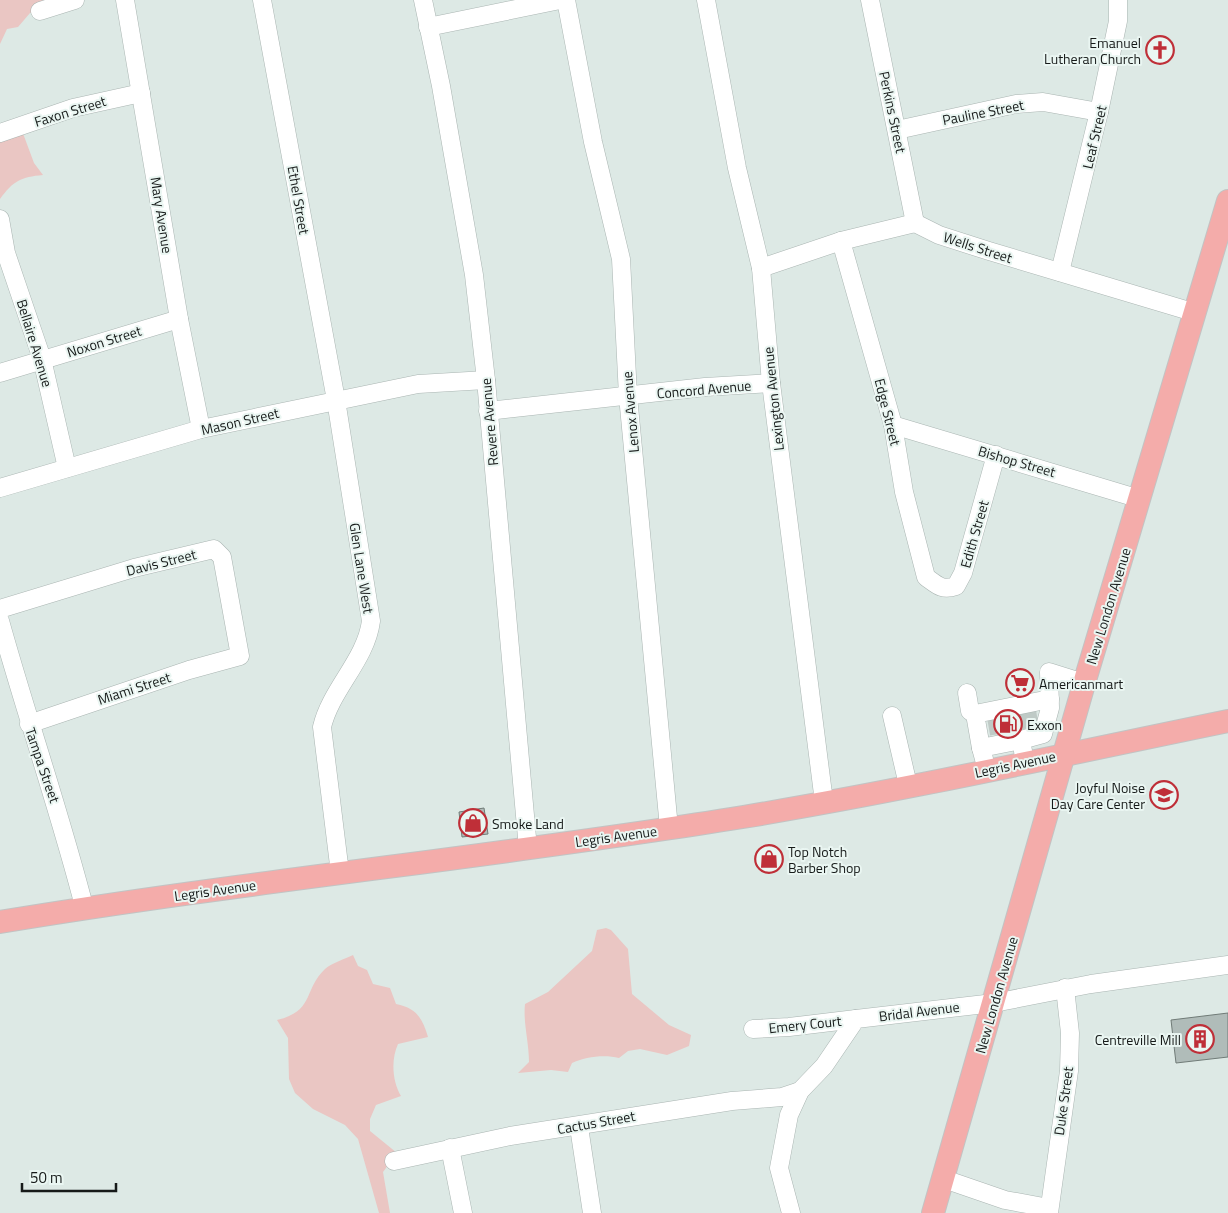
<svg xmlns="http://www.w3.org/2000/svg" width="1228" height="1213" font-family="'Titillium Web',sans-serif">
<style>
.green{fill:#eac6c3}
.building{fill:#b0bcb9;stroke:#707b77}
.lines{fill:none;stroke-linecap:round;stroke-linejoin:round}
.minor-tunnel{stroke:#bfcac6;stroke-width:18;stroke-dasharray:18 9;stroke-linecap:butt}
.minor-casing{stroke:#aab5b2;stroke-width:19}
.major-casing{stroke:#c2c3c3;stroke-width:24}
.minor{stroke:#fff;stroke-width:18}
.major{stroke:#f4acaa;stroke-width:22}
.labels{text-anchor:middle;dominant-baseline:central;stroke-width:4;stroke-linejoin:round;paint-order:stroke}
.poi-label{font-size:14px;fill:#161a19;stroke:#eaf6f2;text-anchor:start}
.street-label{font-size:14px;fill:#161a19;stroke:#eaf6f2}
</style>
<rect width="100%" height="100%" fill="#dde9e5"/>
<!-- green -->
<g class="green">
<path d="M0 0H65L30 13 18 27 7 29 0 44Z"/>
<path d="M21 128 34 163 43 175C21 177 13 181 0 199V133Z"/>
<path d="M606 928 611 930 628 949 632 994 669 1025 691 1035 689 1046 667 1055 640 1049 628 1051 619 1058C604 1054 585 1057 572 1063L568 1072 551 1070 518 1073 529 1062C529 1042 523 1023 525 1004L548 992 592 951 597 930Z"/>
<path d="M353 955 358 966 367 970 373 984 390 988 396 1004C416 1008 422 1017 428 1037L398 1044C391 1059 392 1081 401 1096L376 1105 370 1119V1131L397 1153 383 1172 390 1213H379L358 1139 345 1125 313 1109 295 1093 289 1079 288 1038 277 1020C315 1011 303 990 325 969 332 963 345 959 353 955Z"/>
</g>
<!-- building -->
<g class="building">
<path d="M484 808 488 834 462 837 459 812Z"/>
<path d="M1228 1013V1057L1176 1063 1171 1020Z"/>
</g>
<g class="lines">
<!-- minor-tunnel -->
<g class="minor-tunnel">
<path d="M1027 711 1030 728"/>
<path d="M1011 714 1015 731"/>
<path d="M996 717 999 734"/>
</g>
<defs>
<g id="minor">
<path d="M125 0 179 319 201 429"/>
<path d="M262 0 336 400 371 621C366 660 331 689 322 727L340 873"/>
<path d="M423 0 441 86 474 275 486 380 528 849"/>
<path d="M566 0 593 142 621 259 628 396 669 828"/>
<path d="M706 0 737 168 761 268 771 383 824 802"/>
<path d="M870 0 915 223"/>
<path d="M40 11 75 0"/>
<path d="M428 27 560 0"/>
<path d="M897 130 1016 104 1043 102 1099 112"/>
<path d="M0 133 73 108 141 93"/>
<path d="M0 219 6 253 42 359 67 468"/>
<path d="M841 241 893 425 904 492 926 577C937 585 942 591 956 586L963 573 996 455"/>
<path d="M761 268 841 241 915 223 939 235 989 251 1196 313"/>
<path d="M1060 272 1099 112 1118 21V0"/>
<path d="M0 373 179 319"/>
<path d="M488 411 705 387 771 383"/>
<path d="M893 425 1140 499"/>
<path d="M0 488 201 429 418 384 486 380"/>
<path d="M0 609 134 568 214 549 222 557 240 656 189 670 29 724"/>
<path d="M0 621C27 718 60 812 85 910"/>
<path d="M967 693 970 711 975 714"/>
<path d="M892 716 908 785"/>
<path d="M981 748 975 714 1050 699"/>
<path d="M984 759 981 748 1021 740"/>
<path d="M1025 762 1021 740 1043 734 1050 708 1049 672 1084 683"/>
<path d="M753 1029 789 1027 856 1019"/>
<path d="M579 1127 592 1213"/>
<path d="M450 1148 463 1213"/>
<path d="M394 1161 510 1136 732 1101 782 1097 800 1091"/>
<path d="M944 1179 1005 1200 1049 1208"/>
<path d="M791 1213 779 1168 789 1115 800 1091 824 1066 856 1019 994 1003 1091 984 1228 965"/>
<path d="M1049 1213 1069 1071 1070 1033 1065 988"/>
</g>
<g id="major">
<path d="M0 922C247 881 496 857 743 817 906 790 1067 754 1228 721"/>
<path d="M933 1213 1086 677 1228 201"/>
</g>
</defs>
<!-- minor casing -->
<use href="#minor" class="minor-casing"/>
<!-- major casing -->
<use href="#major" class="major-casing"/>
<!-- minor -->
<use href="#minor" class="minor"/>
<!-- major -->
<use href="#major" class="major"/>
</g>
<!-- icons -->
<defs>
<symbol id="church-ring" viewBox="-11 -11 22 22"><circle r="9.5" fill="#eaf6f2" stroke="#bf2f38" stroke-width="1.5"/><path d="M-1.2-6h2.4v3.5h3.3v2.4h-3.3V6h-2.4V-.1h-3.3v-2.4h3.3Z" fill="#bf2f38"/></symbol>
<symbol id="supermarket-ring" viewBox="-11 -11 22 22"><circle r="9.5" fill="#eaf6f2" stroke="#bf2f38" stroke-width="1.5"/><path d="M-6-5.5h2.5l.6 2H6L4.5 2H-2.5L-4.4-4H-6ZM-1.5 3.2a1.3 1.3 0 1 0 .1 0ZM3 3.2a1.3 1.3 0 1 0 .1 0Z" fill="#bf2f38"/></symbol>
<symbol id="fuel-ring" viewBox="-11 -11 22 22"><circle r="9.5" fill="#eaf6f2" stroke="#bf2f38" stroke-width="1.5"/><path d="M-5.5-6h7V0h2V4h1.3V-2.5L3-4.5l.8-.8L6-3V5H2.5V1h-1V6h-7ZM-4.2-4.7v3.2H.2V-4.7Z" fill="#bf2f38"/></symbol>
<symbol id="school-ring" viewBox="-11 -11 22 22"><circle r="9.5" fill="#eaf6f2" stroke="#bf2f38" stroke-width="1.5"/><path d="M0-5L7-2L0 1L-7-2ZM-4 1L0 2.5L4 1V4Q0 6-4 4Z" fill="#bf2f38"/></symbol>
<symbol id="shop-ring" viewBox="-11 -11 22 22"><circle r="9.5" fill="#eaf6f2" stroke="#bf2f38" stroke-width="1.5"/><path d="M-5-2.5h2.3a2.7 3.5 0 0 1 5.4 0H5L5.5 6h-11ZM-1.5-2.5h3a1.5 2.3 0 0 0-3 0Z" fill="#bf2f38"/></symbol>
<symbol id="building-ring" viewBox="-11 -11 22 22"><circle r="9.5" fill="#eaf6f2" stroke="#bf2f38" stroke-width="1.5"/><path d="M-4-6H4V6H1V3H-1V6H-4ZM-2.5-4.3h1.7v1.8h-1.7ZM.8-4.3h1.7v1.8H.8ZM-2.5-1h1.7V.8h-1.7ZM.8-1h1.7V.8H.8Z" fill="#bf2f38"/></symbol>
</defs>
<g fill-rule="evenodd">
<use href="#church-ring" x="1144" y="34" width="32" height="32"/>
<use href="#supermarket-ring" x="1004" y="667" width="32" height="32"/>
<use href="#fuel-ring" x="992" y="708" width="32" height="32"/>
<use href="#school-ring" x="1148" y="779" width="32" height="32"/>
<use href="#shop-ring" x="457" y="807" width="32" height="32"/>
<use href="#shop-ring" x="753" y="843" width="32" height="32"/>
<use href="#building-ring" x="1184" y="1023" width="32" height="32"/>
</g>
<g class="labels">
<!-- poi labels -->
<g class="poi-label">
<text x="1141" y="42" text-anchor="end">Emanuel<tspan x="1141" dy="16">Lutheran Church</tspan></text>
<text x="1039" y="683">Americanmart</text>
<text x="1027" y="724">Exxon</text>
<text x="1145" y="787" text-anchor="end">Joyful Noise<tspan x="1145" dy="16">Day Care Center</tspan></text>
<text x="492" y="823">Smoke Land</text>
<text x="788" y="851">Top Notch<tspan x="788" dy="16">Barber Shop</tspan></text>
<text x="1181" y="1039" text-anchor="end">Centreville Mill</text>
</g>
<!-- street labels -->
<g class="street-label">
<text transform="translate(70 111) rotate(-17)">Faxon Street</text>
<text transform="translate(893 112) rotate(78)">Perkins Street</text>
<text transform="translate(983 112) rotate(-11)">Pauline Street</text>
<text transform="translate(1094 137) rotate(-77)">Leaf Street</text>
<text transform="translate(299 200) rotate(80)">Ethel Street</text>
<text transform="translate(162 215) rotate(81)">Mary Avenue</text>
<text transform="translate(978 247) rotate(18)">Wells Street</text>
<text transform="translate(104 341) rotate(-17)">Noxon Street</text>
<text transform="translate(35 343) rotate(73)">Bellaire Avenue</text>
<text transform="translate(704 389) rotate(-5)">Concord Avenue</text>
<text transform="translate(773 399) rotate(-96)">Lexington Avenue</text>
<text transform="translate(630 412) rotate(-95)">Lenox Avenue</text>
<text transform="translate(888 412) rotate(76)">Edge Street</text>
<text transform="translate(240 421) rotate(-13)">Mason Street</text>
<text transform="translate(489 422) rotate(-95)">Revere Avenue</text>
<text transform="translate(1017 461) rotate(16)">Bishop Street</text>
<text transform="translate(974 534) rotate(-74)">Edith Street</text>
<text transform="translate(161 562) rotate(-14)">Davis Street</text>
<text transform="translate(362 568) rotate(81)">Glen Lane West</text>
<text transform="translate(1108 606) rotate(-73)">New London Avenue</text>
<text transform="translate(134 688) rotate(-18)">Miami Street</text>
<text transform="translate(1015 764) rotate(-12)">Legris Avenue</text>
<text transform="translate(43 765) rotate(71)">Tampa Street</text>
<text transform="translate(616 836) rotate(-8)">Legris Avenue</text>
<text transform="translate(215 890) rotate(-8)">Legris Avenue</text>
<text transform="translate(996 995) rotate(-74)">New London Avenue</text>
<text transform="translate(919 1011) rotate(-7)">Bridal Avenue</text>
<text transform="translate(805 1024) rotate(-6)">Emery Court</text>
<text transform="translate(1063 1101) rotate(-82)">Duke Street</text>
<text transform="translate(596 1122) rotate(-10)">Cactus Street</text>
</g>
</g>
<!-- scale -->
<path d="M22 1183v8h94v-8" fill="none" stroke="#161a19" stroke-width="2.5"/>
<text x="30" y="1183" font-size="15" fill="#161a19" stroke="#eaf6f2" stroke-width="4" paint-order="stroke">50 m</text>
</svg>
